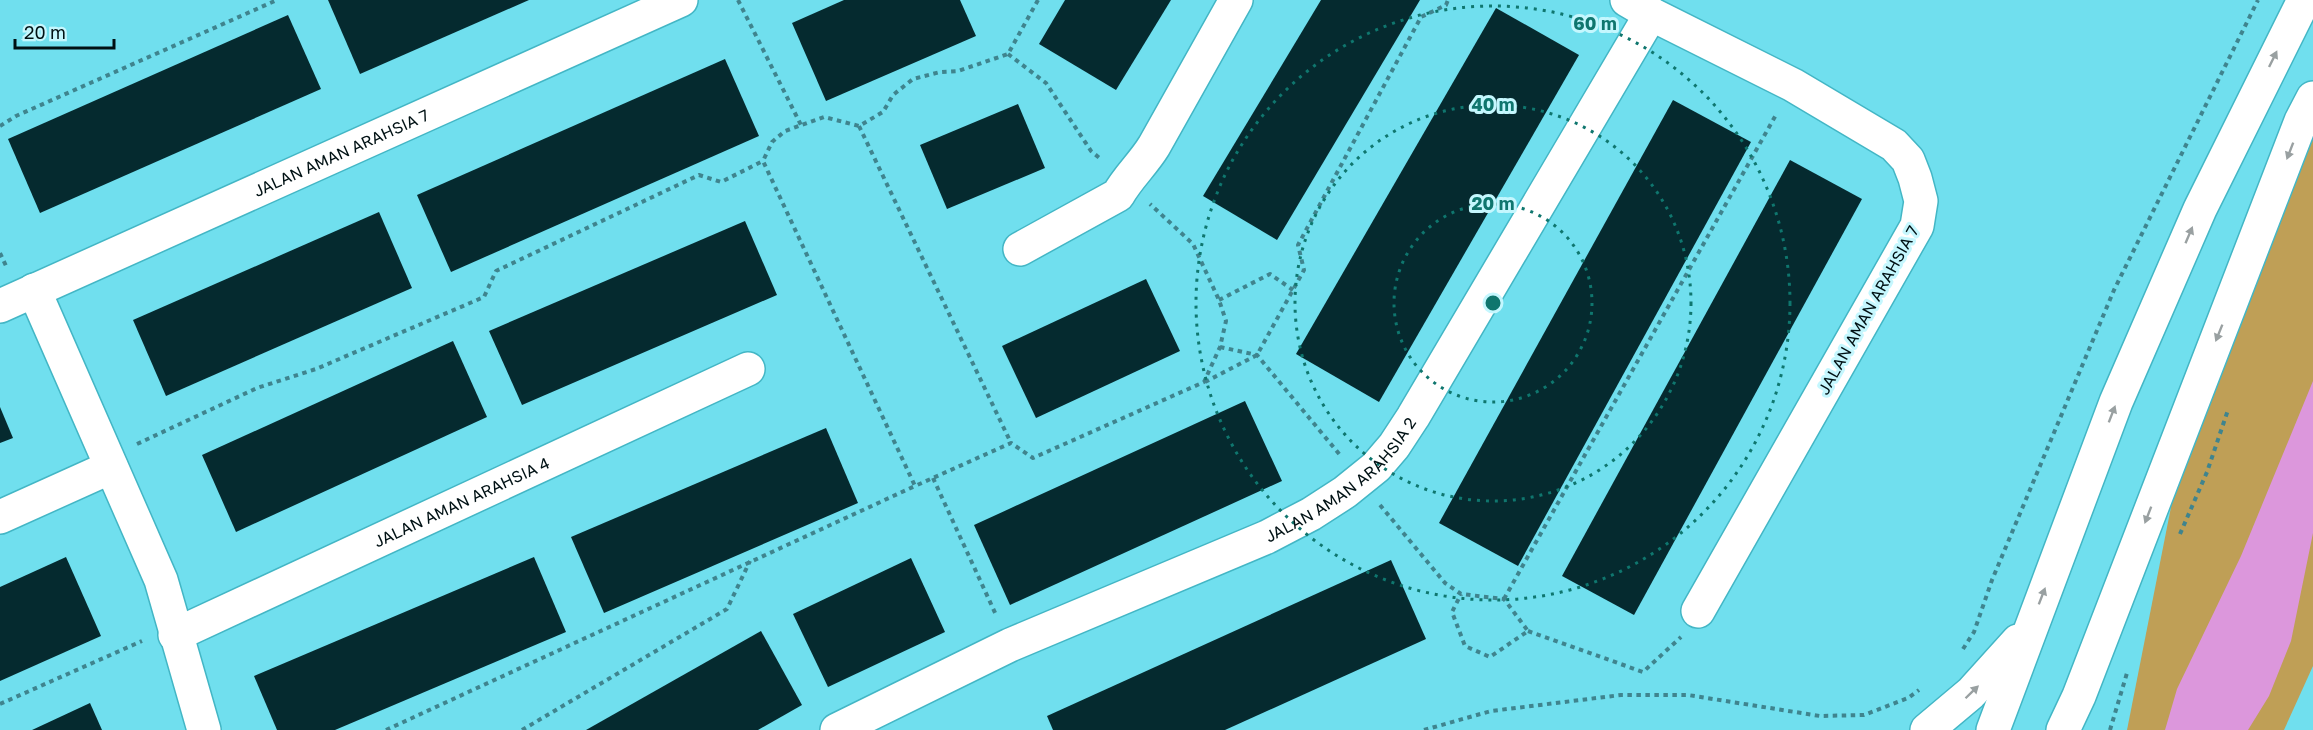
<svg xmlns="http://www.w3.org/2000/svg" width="2313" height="730" font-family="'Golos Text',sans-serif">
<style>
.green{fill:#bf9f56}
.water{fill:#dc97dc}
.building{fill:#052a2f}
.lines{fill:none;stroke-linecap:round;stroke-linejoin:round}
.street-casing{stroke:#43b6c5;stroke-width:36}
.secondary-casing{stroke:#43b6c5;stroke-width:36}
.path{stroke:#3f848e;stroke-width:4;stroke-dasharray:4.5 4.5;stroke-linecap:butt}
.street{stroke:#fff;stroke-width:33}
.secondary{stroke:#fff;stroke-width:33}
.oneway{fill:#99a0a1}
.ring{fill:none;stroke:#0f766e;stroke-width:3;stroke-dasharray:3 6}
.labels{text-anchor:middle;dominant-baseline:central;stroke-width:6;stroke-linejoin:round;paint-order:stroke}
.street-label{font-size:16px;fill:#001114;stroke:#c5f7fe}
.centre{fill:#0f766e;stroke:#c5f7fe;stroke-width:3}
.ring-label{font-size:18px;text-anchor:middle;font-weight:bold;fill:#0f766e;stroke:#c5f7fe;stroke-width:6;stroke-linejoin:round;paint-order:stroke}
</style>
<rect width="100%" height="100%" fill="#70dfee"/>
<!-- green -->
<path class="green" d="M2313 131V666L2284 730H2127L2172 502 2234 331Z"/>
<!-- water -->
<path class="water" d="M2313 381V533L2291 641 2269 696 2248 730H2165L2177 689 2241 556Z"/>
<!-- building -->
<g class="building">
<path d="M328 0H529L360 74Z"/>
<path d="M844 0H960L976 36 826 101 792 23Z"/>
<path d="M1065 0H1171L1116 90 1039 44Z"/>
<path d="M1321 0H1420L1277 240 1203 196Z"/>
<path d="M1496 8 1579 55 1379 402 1296 354Z"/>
<path d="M288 15 321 89 40 213 8 139Z"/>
<path d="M725 59 759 136 451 272 417 195Z"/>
<path d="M1673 100 1751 142 1518 566 1439 523Z"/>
<path d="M1018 104 1045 168 947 209 920 145Z"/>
<path d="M1790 160 1862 199 1634 615 1562 576Z"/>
<path d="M379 212 412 288 166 396 133 320Z"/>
<path d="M745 221 777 295 522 405 489 331Z"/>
<path d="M1146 279 1180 351 1036 418 1002 346Z"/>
<path d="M453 341 487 417 236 532 202 455Z"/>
<path d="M1245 401 1282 481 1010 605 974 525Z"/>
<path d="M0 407 13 438 0 443Z"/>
<path d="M826 428 858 503 604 613 571 537Z"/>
<path d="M66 557 101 636 0 681V587Z"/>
<path d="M534 557 566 632 335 730H277L254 676Z"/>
<path d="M911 558 945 632 828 687 793 614Z"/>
<path d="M1391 560 1426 639 1225 730H1053L1047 716Z"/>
<path d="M761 631 802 705 758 730H586Z"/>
<path d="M90 703 102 730H32Z"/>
</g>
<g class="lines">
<defs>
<g id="street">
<path d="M1627 0 1651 14 1793 85 1894 145 1908 160 1915 178 1921 201 1917 226 1698 611"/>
<path d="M1020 249 1118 195C1128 177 1143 164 1154 146L1236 0"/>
<path d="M34 290 161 580 204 730"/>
<path id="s1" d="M0 306 681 0"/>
<path d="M0 517 111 467"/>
<path id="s2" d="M175 635 748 369"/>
<path id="s3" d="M837 730 1010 645 1267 537 1311 514 1345 492 1376 467 1394 446 1413 417 1651 14"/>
</g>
<g id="secondary">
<path d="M1927 730 1971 693 2018 641"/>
<path d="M1993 730 2116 402 2200 209 2304 0"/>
<path d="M2063 730 2079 696 2301 121 2313 98"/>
</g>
</defs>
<!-- street casing -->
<use href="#street" class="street-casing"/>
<!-- secondary casing -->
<use href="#secondary" class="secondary-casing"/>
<!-- path -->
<g class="path">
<path d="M738 0 801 125"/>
<path d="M1038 0 1008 54 958 71 940 72 913 79 893 95 883 112 859 126 824 117 785 131 772 142 763 161 915 486 1011 443 1033 458 1204 382 1220 347 1226 321 1219 300 1193 244 1150 204"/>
<path d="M1008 54 1046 83 1091 151 1102 160"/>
<path d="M0 126 16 116 277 0"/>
<path d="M859 126 1011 443"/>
<path d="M0 253 7 268"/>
<path d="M1219 300 1270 274 1293 290"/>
<path d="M1220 347 1257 355 1340 455"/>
<path d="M1205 382 1257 355 1304 270 1298 245 1421 17 1446 5 1448 0"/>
<path d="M137 444 257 388 316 369 484 297 496 271 699 175 721 182 763 161"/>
<path d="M933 478 997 617"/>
<path d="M1380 505 1445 583 1461 594 1504 599 1528 631 1490 657 1465 646 1452 612 1461 594"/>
<path d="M2180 534 2207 472 2228 410"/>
<path d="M1504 599 1777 113"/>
<path d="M1528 631 1643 672 1681 637"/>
<path d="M1963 649 1974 632 1992 580 2114 290 2258 0"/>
<path d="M0 704 142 641"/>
<path d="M386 730 915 486"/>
<path d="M522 730 727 609 750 561"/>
<path d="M1424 730 1491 711 1621 695H1688L1820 716 1864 715 1908 698 1919 690"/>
<path d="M2110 730 2127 673"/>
</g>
<!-- street -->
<use href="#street" class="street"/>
<!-- secondary -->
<use href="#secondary" class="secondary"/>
</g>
<!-- one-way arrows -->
<defs><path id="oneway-solid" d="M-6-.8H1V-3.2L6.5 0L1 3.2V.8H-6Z" transform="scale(1.5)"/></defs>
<g class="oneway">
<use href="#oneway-solid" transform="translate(2273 59) rotate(-64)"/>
<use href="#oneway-solid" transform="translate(2290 151) rotate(111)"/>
<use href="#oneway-solid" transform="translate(2189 235) rotate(-67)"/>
<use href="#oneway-solid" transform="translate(2219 333) rotate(112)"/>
<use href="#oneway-solid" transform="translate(2112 414) rotate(-69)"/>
<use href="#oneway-solid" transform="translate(2148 515) rotate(111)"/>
<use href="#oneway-solid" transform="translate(2042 596) rotate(-69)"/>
<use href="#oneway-solid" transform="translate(1972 692) rotate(-44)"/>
</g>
<!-- distance rings -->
<g class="ring">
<circle cx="1493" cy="303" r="99"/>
<circle cx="1493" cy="303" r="198"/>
<circle cx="1493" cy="303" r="297"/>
</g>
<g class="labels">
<!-- street labels -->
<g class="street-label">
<text stroke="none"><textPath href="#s1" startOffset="374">JALAN AMAN ARAHSIA 7</textPath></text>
<text transform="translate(1868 310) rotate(-61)">JALAN AMAN ARAHSIA 7</text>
<text stroke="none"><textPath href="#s3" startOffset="566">JALAN AMAN ARAHSIA 2</textPath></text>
<text stroke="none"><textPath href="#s2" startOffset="316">JALAN AMAN ARAHSIA 4</textPath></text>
</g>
</g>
<circle cx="1493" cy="303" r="9" class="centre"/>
<g class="ring-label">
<text x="1595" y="30">60 m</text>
<text x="1493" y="111">40 m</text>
<text x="1493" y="210">20 m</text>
</g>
<!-- scale -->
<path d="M15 39v9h99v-9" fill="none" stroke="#001114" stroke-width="3"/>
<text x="24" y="39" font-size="18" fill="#001114" stroke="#c5f7fe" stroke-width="4.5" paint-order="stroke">20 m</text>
</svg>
